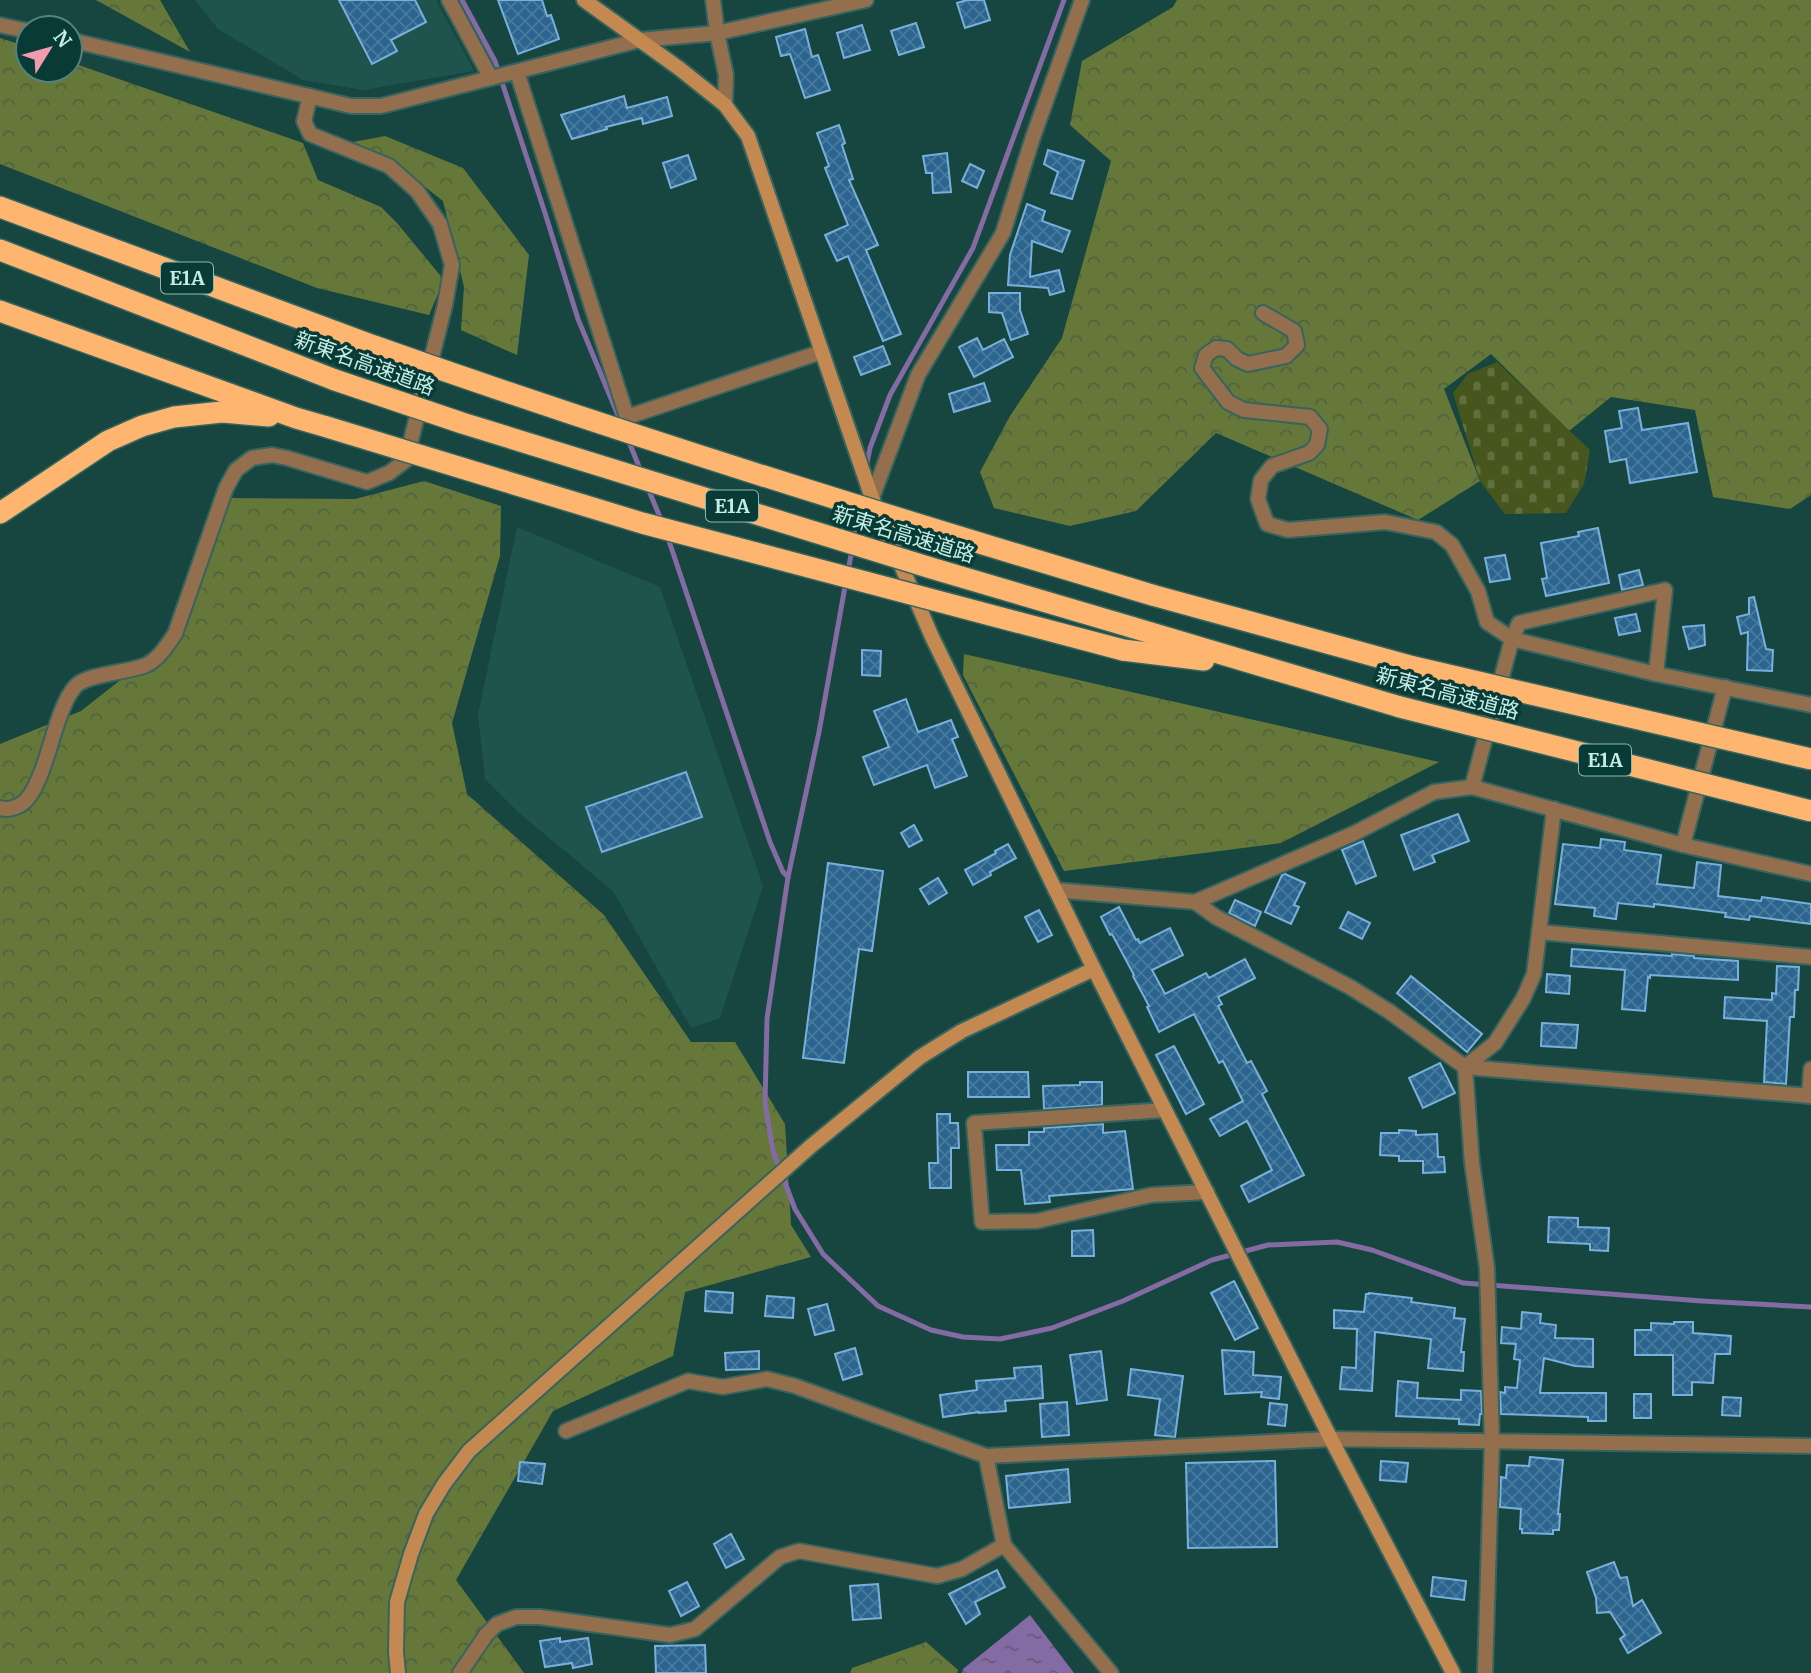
<svg xmlns="http://www.w3.org/2000/svg" width="1811" height="1673" font-family="Merriweather,'Noto Sans JP',serif">
<style>
.built{fill:#1f544e}
.forest{fill:url(#forest-crowns)}
.cemetery{fill:url(#cemetery-stones)}
.water{fill:url(#water-ripples)}
.lines{fill:none;stroke-linecap:round;stroke-linejoin:round}
.stream{stroke:#846ba4;stroke-width:5}
.building{fill:url(#building-cross-hatch);stroke:#79b0db;stroke-width:2}
.street-casing{stroke:#36645e;stroke-width:18}
.secondary-casing{stroke:#36645e;stroke-width:18}
.highway-casing{stroke:#36645e;stroke-width:24}
.street{stroke:#946f4d;stroke-width:14}
.secondary{stroke:#c48951;stroke-width:14}
.highway{stroke:#fdb570;stroke-width:21}
.highway-bridge-casing{stroke:#36645e;stroke-width:24;stroke-linecap:butt}
.highway-bridge{stroke:#fdb570;stroke-width:21}
.labels{text-anchor:middle;dominant-baseline:central;stroke-width:7;stroke-linejoin:round;paint-order:stroke}
.shield{fill:#093b36;stroke:#8db8b1;stroke-width:2}
.shield-label{font-size:19px;font-weight:bold;fill:#c5ede6}
.street-label{font-size:21px;fill:#c5ede6;stroke:#093b36}
</style>
<defs>
<pattern id="forest-crowns" width="20" height="18" patternUnits="userSpaceOnUse" patternTransform="scale(1.75)"><rect width="20" height="18" fill="#65783a"/><path d="M2 6a3 3 0 1 1 6 0M12 15a3 3 0 1 1 6 0" fill="none" stroke="#52623f"/></pattern>
<pattern id="cemetery-stones" width="16" height="16" patternUnits="userSpaceOnUse" patternTransform="scale(1.75)"><rect width="16" height="16" fill="#46561d"/><path d="M2 7V4a2 2 0 0 1 4 0v3zM10 15v-3a2 2 0 0 1 4 0v3z" fill="#5f6f3e"/></pattern>
<pattern id="water-ripples" width="26" height="14" patternUnits="userSpaceOnUse" patternTransform="scale(1.75)"><rect width="26" height="14" fill="#846ba4"/><path d="M2 4q2-2 4 0t4 0M15 11q2-2 4 0t4 0" fill="none" stroke="#635b79"/></pattern>
<pattern id="building-cross-hatch" width="8" height="8" patternUnits="userSpaceOnUse" patternTransform="scale(1.75)"><rect width="8" height="8" fill="#2b648e"/><path d="M0 0l8 8M0 8l8-8" fill="none" stroke="#487a9e"/></pattern>
</defs>
<rect width="100%" height="100%" fill="#174640"/>
<!-- built -->
<g class="built">
<path d="M195 0H436L474 71 363 90 303 80 218 29Z"/>
<path d="M517 527 660 587 763 886 720 1018 691 1028 613 891 518 812 485 779 478 715Z"/>
</g>
<!-- forest -->
<g class="forest">
<path d="M96 0H160L190 52Z"/>
<path d="M1177 0H1811V495L1790 509 1713 497 1695 410 1611 397 1569 431 1491 354 1444 389 1480 481 1418 520 1216 433 1136 511 1070 526 994 508 980 472 1010 416 1062 338 1111 161 1070 125 1082 61 1173 7Z"/>
<path d="M0 38 28 47V70H70V62L303 143 318 180 381 207 397 223 444 280 429 315 317 288 0 164Z"/>
<path d="M385 136 463 168 529 255 517 355 461 330 464 287 443 201 384 155 353 142Z"/>
<path d="M424 481 501 506 500 556 452 723 467 794 604 915 691 1042H735L785 1124 791 1225 811 1257 685 1292 673 1356 553 1411 456 1580 524 1673H0V744L81 711 184 630 229 498 355 499Z"/>
<path d="M964 654 1439 762 1281 843 1064 871 963 675Z"/>
<path d="M926 1642 958 1670 957 1673H850L852 1668Z"/>
</g>
<!-- cemetery -->
<path class="cemetery" d="M1497 362 1590 450 1584 484 1566 513 1505 514 1480 481 1453 393 1468 374Z"/>
<!-- water -->
<path class="water" d="M1030 1615 1074 1673H962L963 1669Z"/>
<g class="lines">
<!-- stream -->
<g class="stream">
<path d="M462 0 495 61 545 213 578 319 622 425"/>
<path d="M627 437 642 474"/>
<path d="M866 468 870 448 890 395 973 248 1064 0"/>
<path d="M647 486 662 522"/>
<path d="M667 535 770 842 783 872 788 877"/>
<path d="M853 540 858 512"/>
<path d="M848 571 852 550"/>
<path d="M846 581 819 732 788 877 767 1019 765 1103 773 1151 795 1209 823 1254 878 1306 931 1330 963 1337 1000 1339 1052 1328 1123 1301 1212 1260 1268 1245 1337 1242 1372 1250 1463 1283 1702 1301 1811 1307"/>
</g>
</g>
<!-- building -->
<g class="building">
<path d="M339 0H415L426 22 391 40 397 51 372 64Z"/>
<path d="M498 0H542L547 16 551 15 559 39 518 54Z"/>
<path d="M967 0H984L990 20 965 28 957 3Z"/>
<path d="M916 23 924 47 899 55 891 31Z"/>
<path d="M862 25 870 50 844 58 837 33Z"/>
<path d="M805 29 812 57 818 55 830 90 805 98 790 54 781 56 776 37Z"/>
<path d="M624 96 627 108 667 97 672 116 643 124 642 118 606 127 607 129 572 139 561 115Z"/>
<path d="M839 125 845 143 842 145 853 179 849 180 878 245 866 250 901 334 883 341 848 256 837 261 825 235 848 225 825 168 829 166 817 133Z"/>
<path d="M1048 150 1084 161 1072 199 1051 193 1058 172 1044 164Z"/>
<path d="M947 153 951 192 933 193 932 173H926L923 156Z"/>
<path d="M688 155 696 179 671 188 663 163Z"/>
<path d="M970 164 984 171 977 188 962 181Z"/>
<path d="M1027 204 1045 211 1042 221 1070 231 1062 252 1032 241 1030 277 1059 270 1064 291 1050 295 1048 288 1008 285 1010 255Z"/>
<path d="M989 293H1020V310L1028 334 1011 340 1002 313 989 312Z"/>
<path d="M977 338 983 350 1004 339 1013 357 974 377 959 347Z"/>
<path d="M883 346 890 364 861 375 854 357Z"/>
<path d="M984 383 990 401 954 412 949 394Z"/>
<path d="M1638 408 1642 430 1688 423 1697 472 1630 483 1626 459 1610 462 1605 431 1622 428 1619 411Z"/>
<path d="M1598 528 1609 583 1546 596 1542 579 1547 578 1541 543 1579 536 1578 532Z"/>
<path d="M1505 555 1510 579 1490 582 1485 558Z"/>
<path d="M1639 570 1643 585 1622 590 1619 575Z"/>
<path d="M1754 597 1766 649 1773 650 1772 671 1747 670 1748 632 1741 634 1737 617 1749 614V598Z"/>
<path d="M1636 614 1640 631 1619 635 1615 618Z"/>
<path d="M1704 625 1705 645 1689 649 1683 627Z"/>
<path d="M862 650 881 651 880 676 862 675Z"/>
<path d="M906 699 918 732 951 720 958 737 952 739 967 776 935 788 927 765 874 785 863 757 889 747 874 711Z"/>
<path d="M686 772 702 817 602 852 586 807Z"/>
<path d="M1458 814 1469 841 1432 855 1435 862 1414 870 1401 835Z"/>
<path d="M914 825 922 840 909 847 901 833Z"/>
<path d="M1601 839 1625 842 1624 850 1661 855 1657 884 1694 888 1697 862 1721 865 1718 896 1761 901 1762 897 1811 904V924L1750 916 1749 920 1725 917 1726 913 1654 904V907L1618 903 1616 919 1594 916 1595 908 1555 904 1563 844 1600 848Z"/>
<path d="M1363 841 1376 876 1356 884 1342 850Z"/>
<path d="M1008 844 1016 858 990 872 991 875 973 885 965 870 996 853 995 851Z"/>
<path d="M828 863 883 871 872 951 859 949 844 1063 803 1058Z"/>
<path d="M1285 874 1305 883 1294 905 1299 907 1291 924 1265 912 1282 875Z"/>
<path d="M938 878 947 893 929 904 920 889Z"/>
<path d="M1235 900 1261 912 1255 926 1229 913Z"/>
<path d="M1119 907 1136 940 1138 939 1140 943 1170 928 1183 955 1152 970 1165 994 1206 973 1209 978 1245 959 1255 978 1218 997 1222 1004 1218 1006 1247 1063 1251 1061 1267 1091 1262 1094 1304 1175 1249 1202 1241 1186 1272 1170 1247 1121 1220 1136 1210 1119 1243 1101 1223 1061 1219 1063 1194 1014 1159 1032 1147 1007 1149 1006 1133 976 1134 975 1112 934 1110 935 1101 917Z"/>
<path d="M1039 910 1052 935 1038 942 1025 917Z"/>
<path d="M1348 912 1370 923 1362 939 1340 928Z"/>
<path d="M1572 949 1672 956V954L1694 956V958L1738 961V980L1650 975V978L1648 977 1645 1011 1622 1009 1625 970 1571 966Z"/>
<path d="M1777 966 1799 967 1798 990H1795L1794 1017H1790L1786 1084 1764 1082 1767 1021 1724 1018 1725 997 1772 1000V993L1776 994Z"/>
<path d="M1547 974 1570 976 1569 994 1546 992Z"/>
<path d="M1411 976 1482 1034 1467 1052 1397 993Z"/>
<path d="M1542 1023 1578 1025 1576 1048 1541 1046Z"/>
<path d="M1174 1046 1204 1104 1186 1114 1156 1055Z"/>
<path d="M1440 1063 1455 1093 1423 1108 1409 1078Z"/>
<path d="M968 1072H1028L1029 1097H968Z"/>
<path d="M1080 1082H1102V1105L1044 1109 1043 1086 1080 1085Z"/>
<path d="M937 1114H950V1123H958L959 1148H951V1188H930L929 1163H938Z"/>
<path d="M1103 1124V1133L1125 1131 1133 1189 1049 1196 1050 1202 1025 1204 1021 1170H997L996 1145H1029V1132H1044V1128Z"/>
<path d="M1399 1130 1416 1131V1135L1437 1134 1438 1157H1444L1445 1172 1423 1173V1161H1399V1156L1380 1155 1381 1133H1399Z"/>
<path d="M1549 1217 1578 1218V1227L1609 1228 1608 1251 1590 1250V1244L1548 1242Z"/>
<path d="M1093 1230 1094 1256H1072V1231Z"/>
<path d="M1234 1281 1258 1328 1235 1340 1211 1293Z"/>
<path d="M706 1291 733 1293 732 1313 705 1311Z"/>
<path d="M1369 1293 1412 1298 1411 1302 1455 1308 1454 1318 1465 1319 1461 1352H1464L1463 1371 1428 1368 1431 1339 1375 1332 1372 1391 1340 1389 1342 1367 1356 1368 1357 1329 1334 1328V1310L1364 1312 1366 1294H1369Z"/>
<path d="M767 1296 794 1298 793 1318 765 1316Z"/>
<path d="M827 1304 834 1330 815 1335 808 1309Z"/>
<path d="M1522 1312 1541 1314 1540 1323 1556 1325 1555 1338 1593 1339V1367L1575 1366 1544 1358 1540 1393H1606V1421H1588V1417L1501 1414 1500 1392 1505 1393V1387L1517 1388 1520 1360 1514 1359 1516 1344 1501 1343 1502 1327 1521 1329Z"/>
<path d="M1674 1322H1693V1333L1731 1336 1730 1354H1715L1713 1383 1692 1382V1395H1673V1355H1635V1330H1651V1323L1674 1324Z"/>
<path d="M855 1348 862 1374 843 1380 835 1354Z"/>
<path d="M1222 1350 1254 1352 1253 1375 1281 1377 1279 1399 1261 1397 1262 1392 1225 1394Z"/>
<path d="M759 1351V1369L726 1370 725 1353Z"/>
<path d="M1101 1351 1107 1400 1077 1404 1070 1355Z"/>
<path d="M1041 1366 1043 1398 1005 1401 1006 1411 979 1413V1412L943 1417 940 1395 977 1390 976 1381 1015 1378 1014 1368Z"/>
<path d="M1131 1369 1183 1376 1175 1437 1155 1435 1160 1399 1128 1395Z"/>
<path d="M1398 1381 1418 1383 1417 1398 1461 1400V1390L1481 1391 1482 1414H1480L1479 1425 1459 1424V1419L1396 1416Z"/>
<rect x="1634" y="1394" width="17" height="24"/>
<path d="M1723 1397 1741 1398 1740 1416 1722 1415Z"/>
<path d="M1067 1402 1069 1435 1042 1437 1040 1404Z"/>
<path d="M1270 1403 1287 1405 1285 1426 1268 1424Z"/>
<path d="M1530 1457 1563 1460 1558 1514H1560L1559 1530H1553V1534L1522 1533V1529H1520L1521 1509 1500 1507 1501 1477 1506 1478 1507 1465 1529 1466Z"/>
<path d="M1275 1461 1277 1547 1188 1548 1186 1463Z"/>
<path d="M1381 1461 1408 1463 1406 1482 1380 1480Z"/>
<path d="M520 1462 545 1464 542 1484 518 1481Z"/>
<path d="M1068 1469 1070 1502 1009 1508 1006 1476Z"/>
<path d="M731 1534 744 1559 726 1568 714 1544Z"/>
<path d="M1614 1562 1620 1578 1627 1577 1633 1606 1642 1600 1661 1633 1628 1653 1620 1639 1625 1635 1610 1612 1597 1613 1596 1598 1587 1572Z"/>
<path d="M997 1570 1005 1587 975 1602 980 1614 966 1624 949 1594Z"/>
<path d="M1433 1577 1466 1581 1464 1600 1431 1596Z"/>
<path d="M687 1582 699 1606 681 1616 669 1591Z"/>
<path d="M878 1584 881 1618 853 1620 850 1586Z"/>
<path d="M560 1638V1642L588 1638 592 1664 573 1668 572 1663 545 1667 540 1641Z"/>
<path d="M705 1645 706 1673H656L655 1646Z"/>
</g>
<g class="lines">
<defs>
<g id="street">
<path d="M449 0 491 78"/>
<path d="M713 0 717 33 726 75 725 105"/>
<path d="M0 25 28 31"/>
<path d="M70 40 351 106H381L640 40 717 33 866 0"/>
<path d="M517 72 627 417 821 352"/>
<path d="M1263 313 1294 331 1297 345 1286 356 1248 364 1237 359 1227 349 1216 348 1206 355 1202 368 1228 402 1244 410 1310 417 1320 429 1317 445 1309 453 1272 466 1261 480 1258 499 1267 524 1288 530 1385 522 1436 532 1452 545 1478 591 1487 622 1512 639 1656 674 1811 705"/>
<path d="M872 498 918 375 1003 233 1033 137 1082 0"/>
<path d="M1472 787 1683 845 1811 874"/>
<path d="M0 808C10 811 22 806 28 798 46 774 52 729 66 701 68 696 74 687 78 684 93 673 127 673 146 665 159 659 167 645 175 634L226 488 236 470 252 458 272 455 287 458 367 482 389 473 406 460 445 305 452 265 440 224 417 191 389 166 310 134 304 121 310 96"/>
<path d="M1683 845 1725 687"/>
<path d="M1055 890 1195 902 1355 833 1434 792 1472 787 1512 639 1519 623 1665 590 1656 674"/>
<path d="M1195 902 1216 917 1350 987 1390 1012 1465 1067 1811 1096"/>
<path d="M1539 932 1811 957"/>
<path d="M1465 1067 1472 1163 1487 1268 1492 1442 1485 1673"/>
<path d="M1465 1067 1495 1043 1523 999 1534 974 1554 809"/>
<path d="M1809 1096 1811 1069"/>
<path d="M1165 1110 974 1123 982 1222 1037 1221 1151 1195 1207 1192"/>
<path d="M566 1431 688 1381 723 1387 767 1379 795 1386 986 1456 1331 1439 1811 1446"/>
<path d="M986 1456 1004 1545 1111 1673"/>
<path d="M460 1673 486 1635 497 1624 516 1617H540L670 1635 695 1629 780 1557 799 1551 937 1576 962 1569 1004 1545"/>
</g>
<g id="secondary">
<path d="M584 0 680 69 725 105 748 136 872 498 932 637 1094 969 1331 1439 1453 1673"/>
<path d="M398 1673 396 1652 397 1602 411 1554 426 1514 444 1484 469 1451 811 1146 920 1057 962 1031 1094 969"/>
</g>
<g id="highway">
<path d="M0 207 374 346"/>
<path d="M0 250 335 380"/>
<path d="M0 311 296 418 327 427"/>
<path d="M0 513 108 441 142 426 174 417 222 412 269 416"/>
<path d="M1152 595 1414 667"/>
<path d="M1131 627 1400 707"/>
<path d="M1123 650 1204 660"/>
</g>
</defs>
<!-- street casing -->
<use href="#street" class="street-casing"/>
<!-- secondary casing -->
<use href="#secondary" class="secondary-casing"/>
<!-- highway casing -->
<use href="#highway" class="highway-casing"/>
<!-- street -->
<use href="#street" class="street"/>
<!-- secondary -->
<use href="#secondary" class="secondary"/>
<!-- highway -->
<use href="#highway" class="highway"/>
<defs>
<g id="highway-bridge">
<path d="M374 346C631 437 891 517 1152 595"/>
<path d="M335 380 462 423 931 568 1131 627"/>
<path d="M327 427 642 523 1123 650"/>
<path d="M1414 667 1811 759"/>
<path d="M1400 707 1811 811"/>
</g>
</defs>
<!-- highway-bridge casing -->
<use href="#highway-bridge" class="highway-bridge-casing"/>
<!-- highway-bridge -->
<use href="#highway-bridge" class="highway-bridge"/>
</g>
<g class="labels">
<!-- shield labels -->
<g class="shield">
<rect x="161" y="262.5" width="52" height="31" rx="5"/>
<rect x="706" y="490.5" width="52" height="31" rx="5"/>
<rect x="1579" y="744.5" width="52" height="31" rx="5"/>
</g>
<g class="shield-label">
<text x="187" y="278">E1A</text>
<text x="732" y="506">E1A</text>
<text x="1605" y="760">E1A</text>
</g>
<!-- street labels -->
<g class="street-label">
<text transform="translate(365 363) rotate(20)">新東名高速道路</text>
<text transform="translate(904 534) rotate(17)">新東名高速道路</text>
<text transform="translate(1448 693) rotate(15)">新東名高速道路</text>
</g>
</g>
<!-- north arrow -->
<g transform="translate(49 49) rotate(53)"><circle r="33" fill="#093b36" stroke="#54827c" stroke-width="2"/>
<path d="M0-5L12 26L0 18L-12 26Z" fill="#f29ab0"/>
<text y="-10" font-size="19" font-weight="bold" text-anchor="middle" fill="#c5ede6">N</text>
</g>
</svg>
